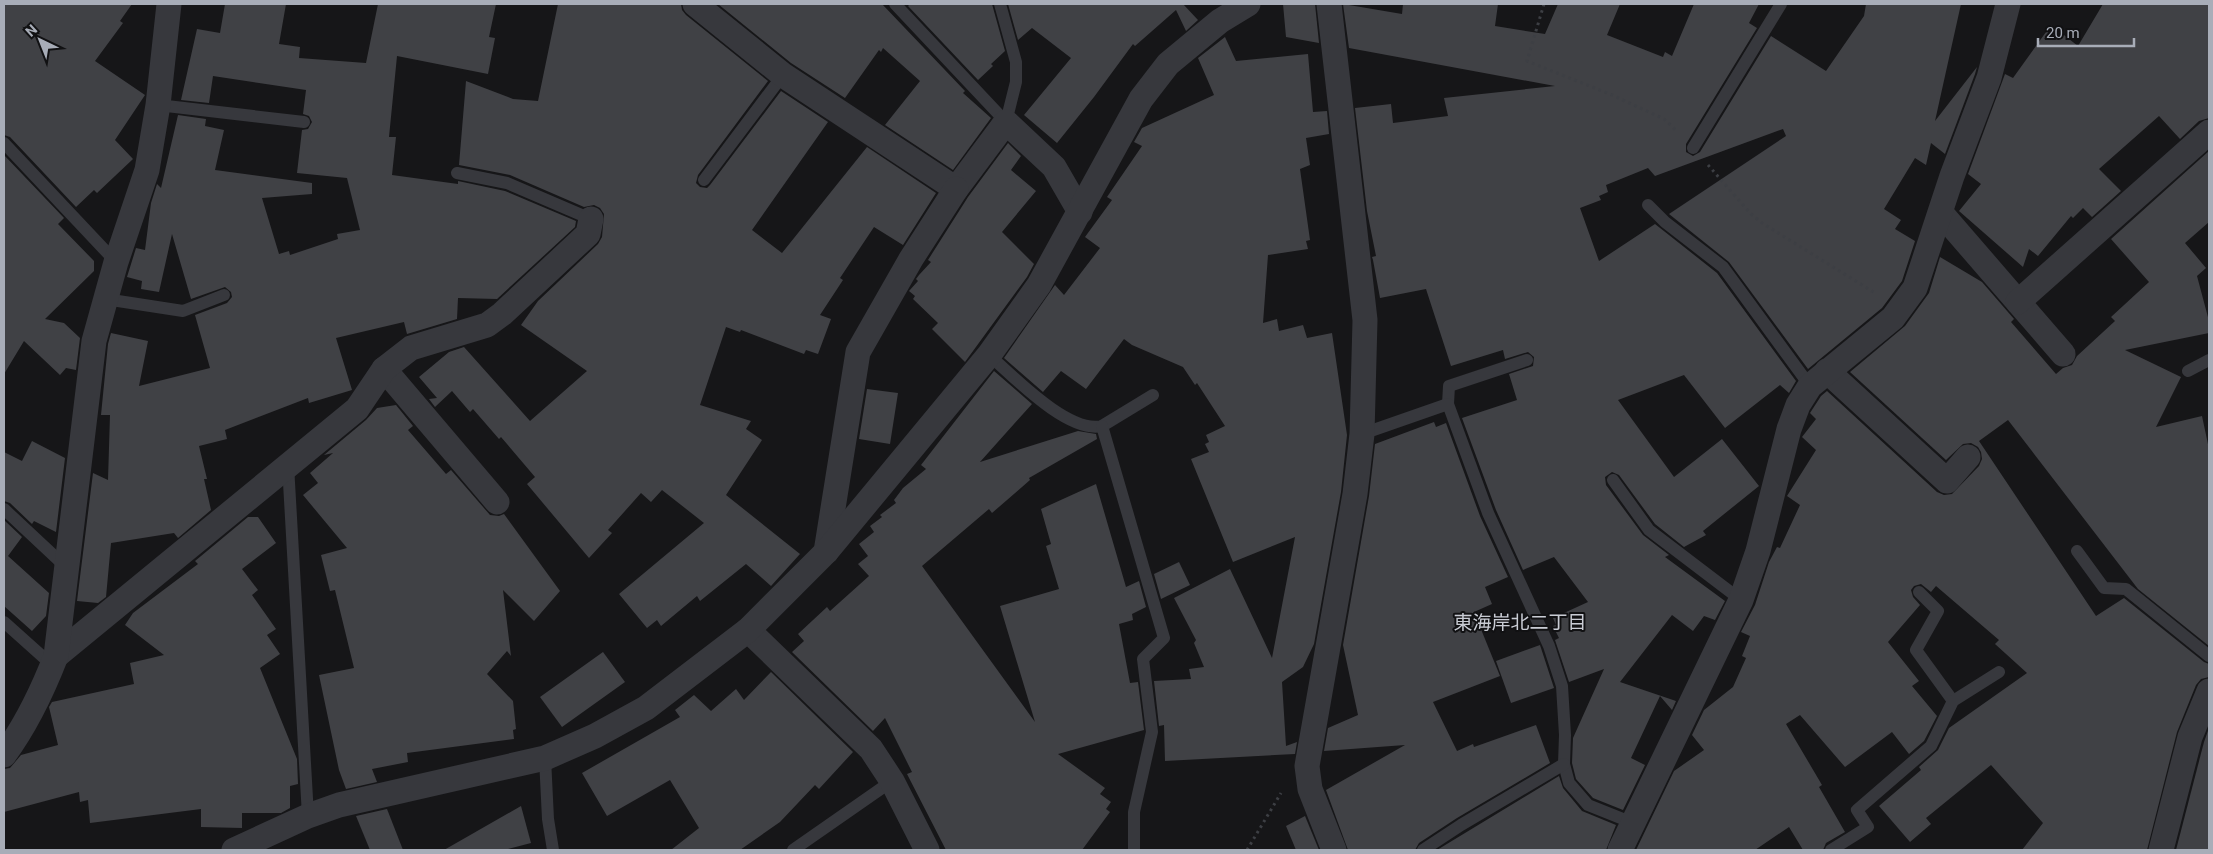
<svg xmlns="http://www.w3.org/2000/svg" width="2213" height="854" font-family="Roboto,'Noto Sans JP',sans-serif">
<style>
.building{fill:#404145}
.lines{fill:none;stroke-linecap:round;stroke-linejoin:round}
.path{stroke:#3d3f44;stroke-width:3;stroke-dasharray:2.5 4;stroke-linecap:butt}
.lane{stroke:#37383d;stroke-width:12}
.street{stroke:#37383d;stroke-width:25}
.labels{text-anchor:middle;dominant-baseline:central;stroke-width:4;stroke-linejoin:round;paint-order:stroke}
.neighbourhood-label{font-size:19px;fill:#c9ccd4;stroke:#111113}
</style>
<rect width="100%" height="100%" fill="#161618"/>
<!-- building -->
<g class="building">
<path d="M4 4H132L120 21 123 23 95 61 145 95 115 140 133 159 97 193 94 190 76 207 10 137 4 135Z"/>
<path d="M225 4H286L279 44 300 47 299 58 366 63 378 4H496L489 37 495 38 488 74 397 56 389 137H396L392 175 458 184V181L505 191 576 221 575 227 497 299 458 298 457 319 407 334 404 322 336 338 352 390 309 403 308 398 225 430 227 439 199 446 207 479H204L211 510 178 538 174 533 111 543 106 597 98 603 77 601 93 473 108 480 110 415H101L108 344 111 333 148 341 139 386 210 368 195 315 227 303 232 297 231 292 225 287 191 299 172 234 159 292 141 289 142 281 127 277 136 248 145 250 151 203 157 184 161 188 178 115 206 119 205 126 224 130 215 170 312 183V194L262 198 279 254 289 251 290 255 338 239 337 234 360 230 347 178 297 173 302 130 308 129 312 122 309 116 303 114 306 90 213 76 209 103 181 100 197 29 220 33Z"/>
<path d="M558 4H681L682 10 686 15 768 81 698 175 696 183 700 187 707 188 710 185 781 91 828 122 752 230 782 253 867 147 936 193 903 245 874 227 840 278 843 280 820 315 831 319 818 354 806 350 804 354 741 330 740 332 726 327 700 405 751 421 746 429 762 440 726 495 800 554 771 586 746 564 700 601 697 596 661 626 657 620 647 628 619 594 704 523 662 490 651 502 641 493 608 530 612 533 589 558 527 484 535 477 501 437 499 439 473 409 470 412 452 391 435 407 429 399 437 398 419 377 449 352 464 347 530 421 587 371 521 325 538 301 598 244 602 237 604 214 600 208 594 205 584 207 510 175 459 165 466 81 513 99 538 101Z"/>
<path d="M718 4H882L965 91 963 93 991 118 953 170 885 125 920 81 883 48 881 52 879 50 845 98 791 63Z"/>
<path d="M910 4H992L1005 51 991 64 993 66 978 80 908 6Z"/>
<path d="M1008 4H1183L1198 20 1186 31 1176 10 1135 46 1133 44 1094 97 1057 143 1024 115 1071 58 1032 28 1018 40Z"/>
<path d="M1283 4H1315L1319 43 1286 37Z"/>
<path d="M1343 4 1402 14 1403 4H1498L1495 26 1545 34 1558 4H1620L1607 35 1663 57 1665 52 1672 56 1694 4H1759L1749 23 1757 28 1686 144V152L1693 156 1700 152 1771 36 1826 71 1864 16 1866 4H1961L1935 121 1977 67 1975 74 1945 154 1931 143 1926 165 1915 158 1884 209 1901 220 1895 229 1915 241 1902 281 1882 308 1808 369 1729 262 1669 214 1786 136 1783 129 1655 176 1648 168 1606 185 1608 192 1599 196 1601 200 1580 208 1599 261 1655 224 1717 273 1796 381 1789 393 1780 385 1725 428 1684 375 1618 400 1674 477 1722 439 1759 486 1703 531 1706 535 1684 547 1655 524 1619 475 1612 472 1605 477 1606 485 1643 535 1669 555 1665 557 1725 601 1715 620 1704 616 1693 631 1672 615 1620 682 1676 701 1672 710 1660 696 1631 758 1645 765 1623 810 1593 798 1576 779 1572 763 1573 738 1604 669 1569 682 1555 640 1559 638 1553 626 1556 625 1553 618 1588 602 1554 557 1523 570 1496 510 1462 418 1517 400 1509 374 1533 366 1534 357 1528 352 1505 359 1503 350 1451 366 1426 289 1380 298 1373 260 1372 257 1376 256 1367 211 1355 108 1391 104 1393 123 1448 116 1444 98 1555 86 1349 48Z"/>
<path d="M2103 4H2209V118L2199 121 2180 139 2159 116 2099 169 2121 191 2092 217 2083 208 2073 218 2071 216 2038 256 2029 249 2023 267 1959 211 1981 184 1968 174 2005 74 2013 78 2051 25 2078 46Z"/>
<path d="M1225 37 1236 61 1308 54 1313 112 1327 111 1329 134 1306 138 1310 165 1300 169 1310 240 1306 241 1308 249 1268 255 1263 323 1277 319 1279 331 1303 325 1307 338 1332 333 1347 435 1341 492 1314 644 1303 667 1282 682 1286 746 1297 742 1295 754 1165 761 1164 725 1159 726 1154 681 1191 679 1189 669 1204 667 1194 643 1196 640 1174 598 1230 569 1272 658 1295 537 1233 562 1191 459 1209 452 1205 444 1209 442 1206 435 1225 426 1197 383 1195 385 1183 367 1132 345 1124 339 1086 389 1061 371 1043 392 1004 358 1055 285 1064 295 1100 248 1085 237 1112 200 1107 197 1142 146 1134 142 1142 128 1214 95 1198 58Z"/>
<path d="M1008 143 1021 156 1011 170 1036 191 1002 232 1034 264 1027 277 965 362 932 329 938 323 913 299 915 296 909 291 918 281 916 279 919 275 931 262 928 260 968 197Z"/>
<path d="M2209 151V222L2185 243 2206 268 2197 276 2209 321V333L2125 350 2181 377 2156 427 2202 416 2209 449V646L2138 589 2008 420 1979 441 2096 616 2124 598 2204 662 2209 664V677L2201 679 2196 685 2177 732 2147 850H2022L2043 823 1991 765 1926 818 1931 824 1910 842 1879 806 1921 770 1919 767 1938 750 1949 728 2027 673 1995 644 1999 640 1936 586 1931 592 1921 584 1914 586 1911 590 1913 597 1920 605 1888 642 1919 681 1912 686 1937 716 1924 741 1909 754 1892 732 1845 767 1800 715 1786 724 1822 785 1819 787 1845 832 1826 843 1823 850H1803L1789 827 1755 850H1636L1674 771 1704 750 1692 735 1704 710 1733 687 1746 658 1742 656 1750 636 1741 632 1755 605 1769 562 1777 547 1780 548 1800 505 1787 496 1816 450 1802 437 1816 419 1810 413 1821 396 1827 391 1937 492 1944 495 1952 494 1979 466 1982 459 1981 452 1978 447 1971 443 1963 444 1946 460 1850 372 1905 326 1929 293 1940 257 1982 282 2014 319 2011 322 2056 374 2063 368 2072 365 2077 356 2115 321 2111 317 2149 282 2111 239Z"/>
<path d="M4 155 64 218 58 224 94 261V271L45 319 64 323 80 338 76 370 66 368 60 375 24 341 4 374Z"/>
<path d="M994 371 1032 404 980 462 1078 431 1096 434 1097 439 1029 478 1030 480 992 513 989 509 922 566 1035 722 1000 606 1059 589 1046 546 1051 544 1041 509 1096 484 1126 587 1139 581 1146 607 1132 614 1133 620 1119 624 1130 683 1138 682 1144 730 1058 754 1105 788 1100 794 1111 802 1106 809 1110 812 1082 850H946L907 774 912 772 885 718 873 731 792 652 804 641 798 634 827 607 830 611 869 576 858 564 868 556 859 544 874 532 870 526 882 517 880 515 896 503 894 500 903 488 926 469 921 465Z"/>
<path d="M867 389 898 393 890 444 859 439Z"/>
<path d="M396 405 413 426 408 430 446 474 451 470 490 515 499 516 504 514 560 591 534 621 503 590 511 656 507 651 487 674 513 701 516 729 513 730 514 739 407 753 408 762 372 769 377 782 346 789 339 770 319 675 354 668 335 590 330 591 321 555 347 548 303 495 318 483 310 473 333 453 324 455 366 420 377 408Z"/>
<path d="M1434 422 1436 427 1446 423 1480 516 1508 577 1485 587 1492 604 1474 612 1500 676 1433 702 1457 751 1473 744 1474 747 1536 725 1550 763 1457 818 1419 843 1415 850H1348L1326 790 1405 745 1324 751 1328 728 1358 715 1343 645 1369 496 1375 444Z"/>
<path d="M32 441 65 458 56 532 34 521 32 524 10 503 4 501V452L22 461Z"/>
<path d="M248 517H258L276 543 242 569 258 590 252 595 276 629 267 635 280 654 260 668 297 759 298 784 290 786V808L281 813H242V828L201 827V809L90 823 88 800 80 802 79 792 4 812V769L10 768 21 755 58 745 49 707 52 702 134 684 130 663 164 655 125 625 133 613 198 564 195 561Z"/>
<path d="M4 520 22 537 8 556 49 593 46 616 32 631 4 606Z"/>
<path d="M1179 562 1190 585 1161 599 1154 574Z"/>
<path d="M1540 645 1554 688 1511 703 1496 661Z"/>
<path d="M603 652 625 682 562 727 540 697Z"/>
<path d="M771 672 853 752 819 789 815 785 780 822 740 850H671L699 828 670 780 607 816 582 773 680 717 675 710 694 695 711 711 736 689 744 700Z"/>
<path d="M2209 728V850H2176L2204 742Z"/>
<path d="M1559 776 1563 788 1582 811 1616 825 1606 850H1437Z"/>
<path d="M521 806 531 843 504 850H444Z"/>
<path d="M387 809 403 850H370L356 816Z"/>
<path d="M1305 816 1319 850H1296L1286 826Z"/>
</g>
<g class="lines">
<!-- path -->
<g class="path">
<path d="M1544 4 1527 61 1612 95 1664 119 1677 131"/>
<path d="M1708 165 1751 214 1762 223 1875 293"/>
<path d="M1247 850 1281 793"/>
</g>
<!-- lane -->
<g class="lane">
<path d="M895 4 1006 122"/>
<path d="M1000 4 1016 62V82L1006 122"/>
<path d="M158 105 304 122"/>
<path d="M4 143 116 262"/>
<path d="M1693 148 1781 4"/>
<path d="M457 173 507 183 591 219"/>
<path d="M704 180 783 75"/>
<path d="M1648 205 1665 222 1723 267 1810 386"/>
<path d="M105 299 183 311 224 295"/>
<path d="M989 355C1013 376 1068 434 1102 426L1153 395"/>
<path d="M2188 371 2209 360"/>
<path d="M1448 404 1449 386 1527 360"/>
<path d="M1102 426 1164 638 1143 659 1152 732 1134 812V850"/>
<path d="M1362 434 1448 404 1488 513 1549 646 1562 686 1565 735 1564 764 1569 783 1588 805 1633 823"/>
<path d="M288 465 308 816"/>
<path d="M1613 480 1649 530 1741 600"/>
<path d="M4 509 66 567"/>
<path d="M2077 551 2104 588 2126 589 2209 656"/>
<path d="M1919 592 1938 611 1916 650 1953 701"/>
<path d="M4 622 52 665"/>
<path d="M545 758 548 819 553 850"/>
<path d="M793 850 892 781"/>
<path d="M1423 850 1461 825 1564 764"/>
<path d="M1831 850 1868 827 1857 810 1931 746 1953 701 1999 672"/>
</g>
<!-- street -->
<g class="street">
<path d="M695 4 783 75 956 189 1006 122 1054 167 1080 212"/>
<path d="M1329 4 1365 320 1362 434 1355 494 1307 766 1310 789 1334 850"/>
<path d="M1941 213 2063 354"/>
<path d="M2018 302 2209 132"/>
<path d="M384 369 497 502"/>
<path d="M1827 371 1947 481 1968 457"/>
<path d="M826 552 858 352 911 259 956 189"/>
<path d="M748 630 871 749 892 781 927 850"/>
<path d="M56 656 357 409 384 369 411 348 487 325 502 314 588 234 591 219"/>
<path d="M4 755C27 724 42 692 56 656L94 341 116 262 147 170 158 105 169 4"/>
<path d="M234 850 308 816 339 805 545 758 595 736 646 708 748 630 826 552 989 355 1039 285 1141 99 1168 64 1220 21 1248 4"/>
<path d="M1620 850 1741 600 1758 551 1789 429 1798 405 1810 386 1893 318 1915 288 1952 176 1989 78 2008 4"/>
<path d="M2161 850 2190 737 2209 691"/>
</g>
</g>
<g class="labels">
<!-- neighbourhood labels -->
<g class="neighbourhood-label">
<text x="1520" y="622">東海岸北二丁目</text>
</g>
</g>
<!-- border -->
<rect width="2213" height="854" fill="none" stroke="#a8adb8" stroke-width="10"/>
<!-- north arrow -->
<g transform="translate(40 40) rotate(317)" stroke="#111113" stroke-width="4" paint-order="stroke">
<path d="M0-4L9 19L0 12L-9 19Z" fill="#a8adb8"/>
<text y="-8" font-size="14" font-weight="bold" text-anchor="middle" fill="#a8adb8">N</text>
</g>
<!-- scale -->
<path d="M2038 38v8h96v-8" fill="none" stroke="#a8adb8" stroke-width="2.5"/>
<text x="2046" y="38" font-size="15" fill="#a8adb8" stroke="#111113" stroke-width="4" paint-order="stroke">20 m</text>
</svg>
